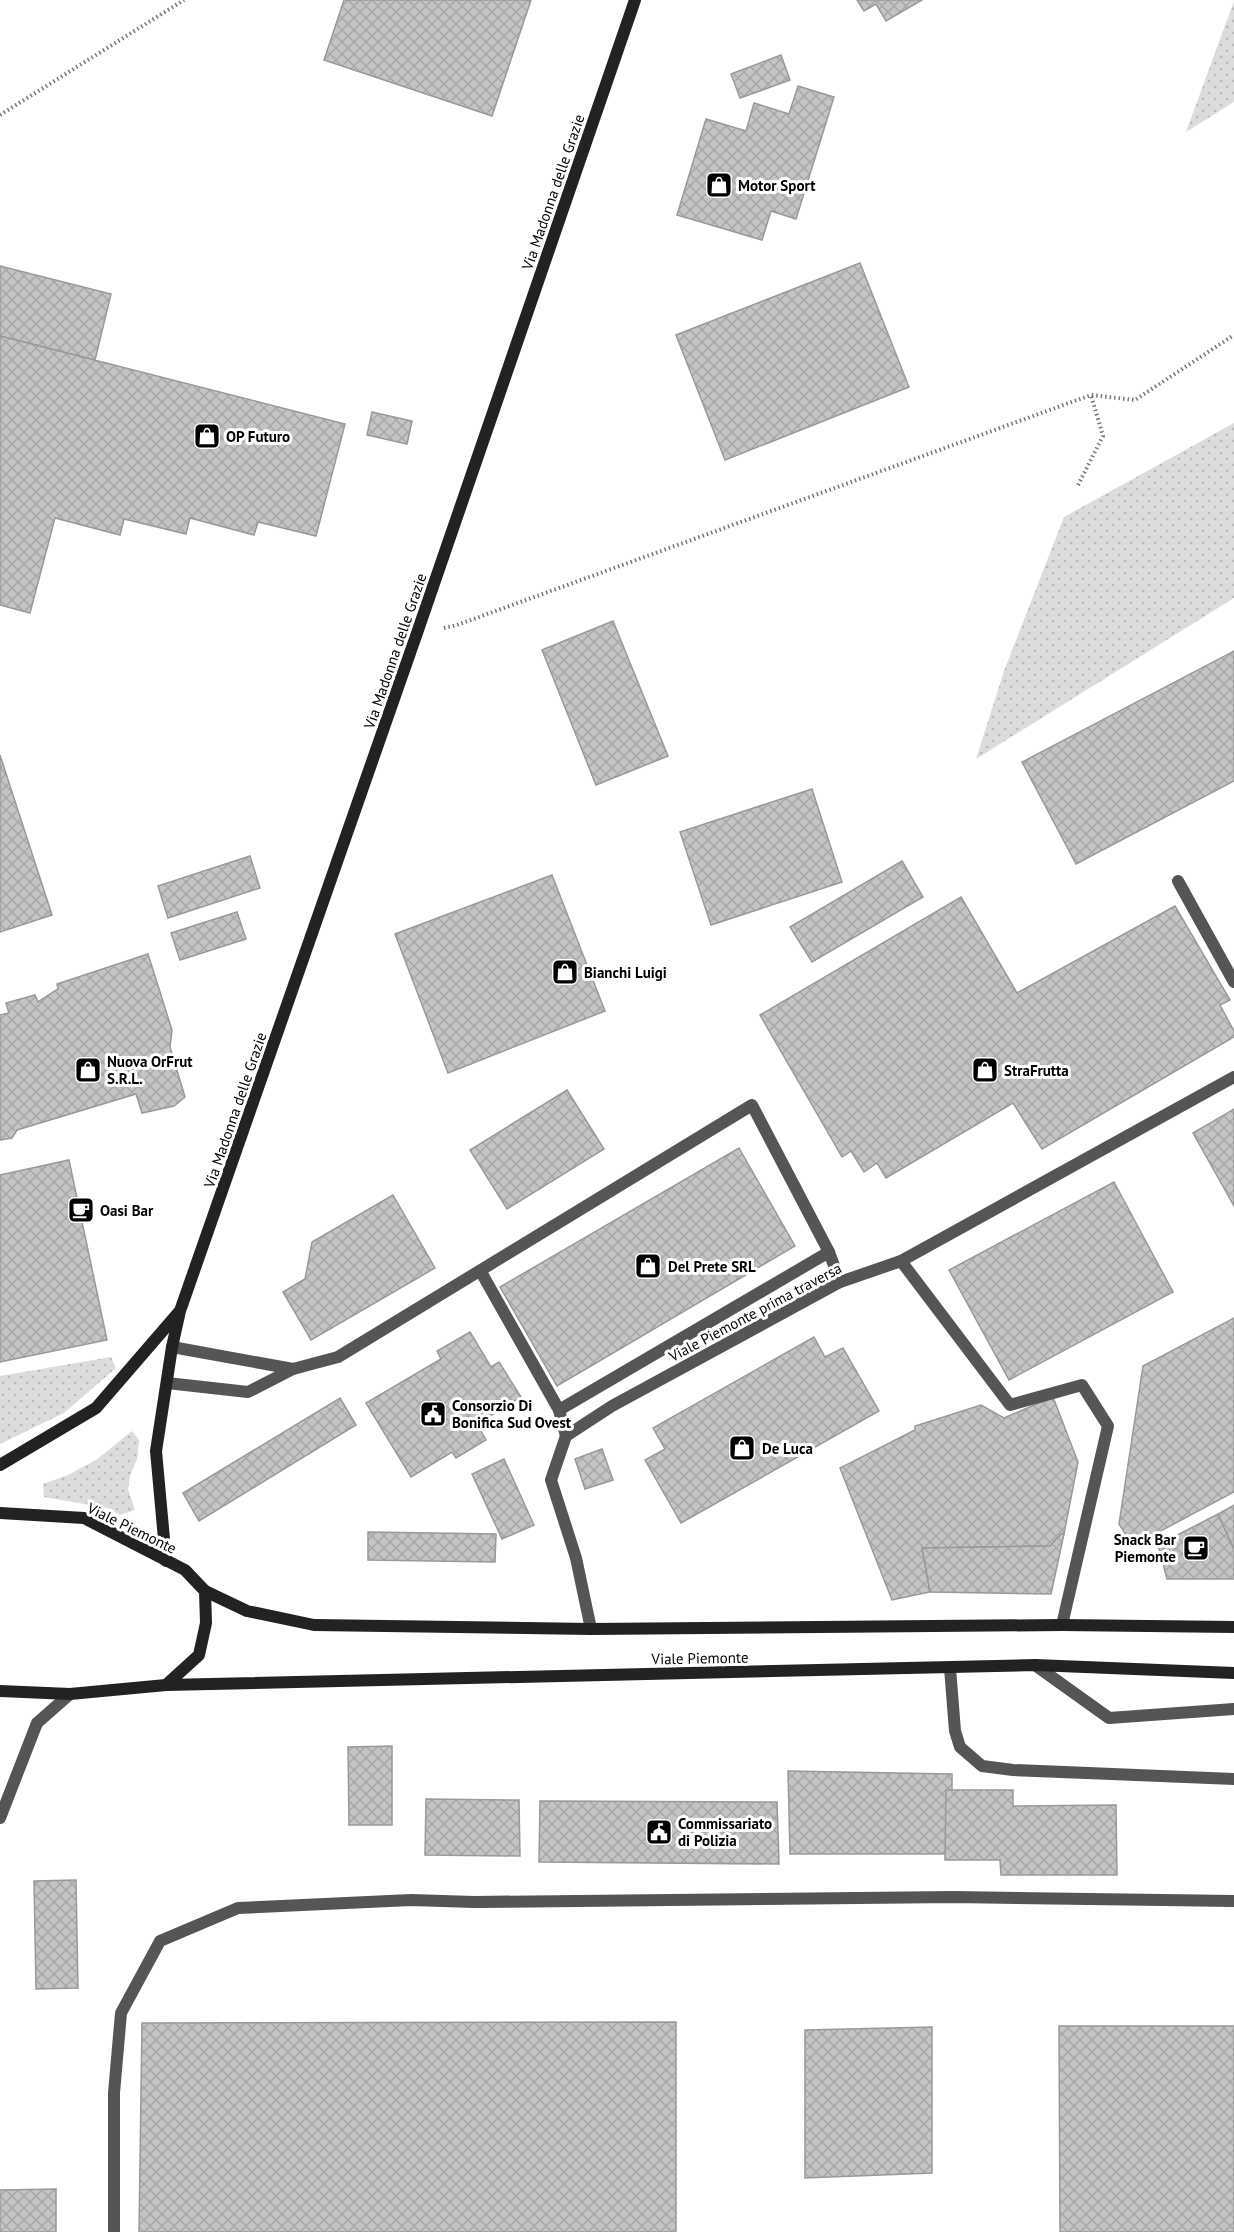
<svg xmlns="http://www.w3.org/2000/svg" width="1234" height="2232" font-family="'PT Sans',sans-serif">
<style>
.grass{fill:url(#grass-dots)}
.building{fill:url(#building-cross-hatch);stroke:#999;stroke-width:1.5}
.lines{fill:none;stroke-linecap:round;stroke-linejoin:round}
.path{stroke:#777;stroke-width:4;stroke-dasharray:1.5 3;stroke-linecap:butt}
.lane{stroke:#555;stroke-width:12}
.street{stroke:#555;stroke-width:12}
.secondary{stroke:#222;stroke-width:12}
.labels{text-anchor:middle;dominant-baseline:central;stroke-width:6;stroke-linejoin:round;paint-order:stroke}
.poi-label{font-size:15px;font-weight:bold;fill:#000;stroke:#fff;text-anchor:start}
.street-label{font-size:15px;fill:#000;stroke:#fff}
</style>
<defs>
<pattern id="grass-dots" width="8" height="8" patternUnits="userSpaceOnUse" patternTransform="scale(1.5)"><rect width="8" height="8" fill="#dcdcdc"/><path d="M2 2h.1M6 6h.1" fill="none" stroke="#bbb" stroke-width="1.8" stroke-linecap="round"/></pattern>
<pattern id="building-cross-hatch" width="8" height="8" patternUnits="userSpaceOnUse" patternTransform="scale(1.5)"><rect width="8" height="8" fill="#c4c4c4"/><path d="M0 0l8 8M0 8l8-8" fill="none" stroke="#a7a7a7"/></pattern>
</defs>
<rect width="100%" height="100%" fill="#fff"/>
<!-- grass -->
<g class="grass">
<path d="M1234 1V102L1186 132Z"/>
<path d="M1234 423V598L976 759 1004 671 1064 517Z"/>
<path d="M111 1357 116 1368 64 1413 0 1444V1376Z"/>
<path d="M132 1431 139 1440 137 1459 130 1476 128 1489 135 1510 120 1515 107 1508 44 1497 43 1484 68 1475 96 1460Z"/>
</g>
<!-- building -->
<g class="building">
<path d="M344 0H531L492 116 324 60Z"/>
<path d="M857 0H922L886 21 876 4 864 11Z"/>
<path d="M781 55 790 80 740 98 731 74Z"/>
<path d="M798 86 834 97 796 219 771 211 762 240 677 215 706 119 746 131 754 103 789 114Z"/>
<path d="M860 263 909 387 725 460 676 335Z"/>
<path d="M0 266 111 294 95 360 0 336Z"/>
<path d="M0 336 345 424 316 536 258 522 254 535 190 518 186 534 124 519 120 535 55 518 30 613 0 605Z"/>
<path d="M372 412 412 421 407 444 367 435Z"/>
<path d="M613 621 668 756 596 785 542 650Z"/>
<path d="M1234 651V781L1076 864 1022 762Z"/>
<path d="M0 755 52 915 0 932Z"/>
<path d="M812 789 842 882 711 925 680 832Z"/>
<path d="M250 856 260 888 168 918 158 886Z"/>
<path d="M902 861 923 897 812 962 790 927Z"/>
<path d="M552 875 605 1011 448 1073 395 934Z"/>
<path d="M961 897 1017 993 1175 906 1230 1000 1220 1005 1234 1031V1037L1042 1149 1013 1103 886 1178 877 1163 864 1172 851 1151 842 1157 760 1015Z"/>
<path d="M237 912 246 939 180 960 171 933Z"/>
<path d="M148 954 172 1030 170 1047 185 1097 174 1106 142 1113 136 1094 17 1130 12 1138 0 1140V1015L9 1013 6 1003 35 995 38 1002 58 989 57 984Z"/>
<path d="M567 1090 604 1149 507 1209 470 1150Z"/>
<path d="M1234 1109V1206L1193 1133Z"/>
<path d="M739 1148 795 1246 557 1386 500 1287Z"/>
<path d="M69 1160 107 1340 0 1362V1175Z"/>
<path d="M1114 1182 1173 1292 1009 1380 949 1270Z"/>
<path d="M393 1195 435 1268 311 1340 283 1292 305 1279 312 1242Z"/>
<path d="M1234 1318V1492L1140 1542 1128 1538 1119 1524 1143 1366Z"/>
<path d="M470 1332 491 1367 499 1362 521 1397 477 1424 486 1440 456 1458 452 1452 411 1477 366 1403 441 1359 437 1351Z"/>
<path d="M814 1337 825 1357 843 1348 879 1411 681 1523 645 1460 665 1449 653 1428Z"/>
<path d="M1053 1397 1078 1462 1064 1534H1061L1050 1546 922 1548 930 1592 892 1600 840 1468 915 1430V1426L981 1405 1004 1418Z"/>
<path d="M340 1398 356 1425 199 1521 183 1493Z"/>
<path d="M602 1449 613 1480 585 1489 575 1459Z"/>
<path d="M504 1459 534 1525 502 1539 472 1474Z"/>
<path d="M1234 1505V1550L1218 1514Z"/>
<path d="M1218 1514 1234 1550V1579H1167L1158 1545Z"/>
<path d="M368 1532 496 1534 495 1562 368 1560Z"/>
<path d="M1061 1534H1064L1051 1594 930 1592 922 1548 1050 1546Z"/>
<path d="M392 1746V1825H349L348 1747Z"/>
<path d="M788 1771 952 1774V1854H790Z"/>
<path d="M946 1790H1013V1806L1116 1805 1117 1875H1001L1000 1860H945Z"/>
<path d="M426 1799 519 1800 520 1856 425 1855Z"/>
<path d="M540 1801 777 1802 779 1864 539 1862Z"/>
<path d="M76 1880 78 1988 36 1989 34 1881Z"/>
<path d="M676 2022V2232H139L142 2023Z"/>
<path d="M1059 2026H1234V2232H1060Z"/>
<path d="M932 2027V2173L805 2178V2030Z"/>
<path d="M56 2189V2232H0V2190Z"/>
</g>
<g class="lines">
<!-- path -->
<g class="path">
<path d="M0 115 184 0"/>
<path d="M1078 485 1103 436 1091 395"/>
<path d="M444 628 457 625 1091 395 1135 400 1234 335"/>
</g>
<!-- lane -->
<g class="lane">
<path d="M1178 881 1234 982"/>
<path d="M901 1261 1010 1405 1082 1385 1108 1426 1062 1625"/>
<path d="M481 1272 559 1410 566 1436"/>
<path d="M172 1347 293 1369"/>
<path d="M167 1383 248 1392 293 1369 338 1357 752 1105 829 1252 840 1282"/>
<path d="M559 1410 829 1252"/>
<path d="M1035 1665 1109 1718 1234 1709"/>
<path d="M950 1668 955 1731 960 1747 982 1766 1013 1770 1234 1779"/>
<path d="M114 2232V2093L121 2013 160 1941 238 1908 411 1900 474 1902 954 1897 1234 1901"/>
</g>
<!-- street -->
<g class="street">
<path d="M591 1629 576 1558 551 1480 566 1436 612 1406 840 1282 901 1261 1234 1077"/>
<path d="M0 1818 37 1723 70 1694"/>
</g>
<!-- secondary -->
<g class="secondary">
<path d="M0 1465 96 1408 179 1312"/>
<path d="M0 1513 84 1518 185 1570 205 1591 206 1623 199 1655 166 1685 70 1694 0 1691"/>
<path d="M166 1561 156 1451 172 1347 180 1311 417 633 635 0"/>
<path d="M205 1591 247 1611 314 1625 591 1629 1062 1625 1234 1627"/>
<path d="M166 1685 1035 1665 1234 1673"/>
</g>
</g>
<!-- icons -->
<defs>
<symbol id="shop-square" viewBox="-11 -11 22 22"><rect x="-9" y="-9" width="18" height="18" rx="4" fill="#000" stroke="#fff"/><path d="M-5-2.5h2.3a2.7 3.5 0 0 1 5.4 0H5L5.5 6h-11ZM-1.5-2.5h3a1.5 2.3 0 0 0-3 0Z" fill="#fff"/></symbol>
<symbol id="cafe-square" viewBox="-11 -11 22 22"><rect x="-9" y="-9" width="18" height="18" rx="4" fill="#000" stroke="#fff"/><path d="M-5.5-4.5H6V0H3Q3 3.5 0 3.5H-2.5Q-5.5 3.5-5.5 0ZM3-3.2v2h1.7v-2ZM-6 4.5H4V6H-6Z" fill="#fff"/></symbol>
<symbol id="civic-square" viewBox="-11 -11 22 22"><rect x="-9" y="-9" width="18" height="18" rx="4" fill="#000" stroke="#fff"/><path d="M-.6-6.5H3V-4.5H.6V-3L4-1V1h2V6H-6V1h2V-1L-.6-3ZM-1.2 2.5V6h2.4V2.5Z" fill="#fff"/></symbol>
</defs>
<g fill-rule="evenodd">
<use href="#shop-square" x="704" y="170" width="30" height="30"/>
<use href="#shop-square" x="192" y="421" width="30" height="30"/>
<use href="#shop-square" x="550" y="957" width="30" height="30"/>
<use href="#shop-square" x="73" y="1055" width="30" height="30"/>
<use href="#shop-square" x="970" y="1055" width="30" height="30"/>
<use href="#cafe-square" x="66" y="1195" width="30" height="30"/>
<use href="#shop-square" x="633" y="1251" width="30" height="30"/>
<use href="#civic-square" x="418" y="1399" width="30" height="30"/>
<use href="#shop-square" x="727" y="1433" width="30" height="30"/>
<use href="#cafe-square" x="1181" y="1533" width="30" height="30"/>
<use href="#civic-square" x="644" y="1817" width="30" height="30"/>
</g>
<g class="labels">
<!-- poi labels -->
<g class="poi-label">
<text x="738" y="185">Motor Sport</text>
<text x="226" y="436">OP Futuro</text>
<text x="584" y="972">Bianchi Luigi</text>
<text x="107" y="1061">Nuova OrFrut<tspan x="107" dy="17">S.R.L.</tspan></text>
<text x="1004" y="1070">StraFrutta</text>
<text x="100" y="1210">Oasi Bar</text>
<text x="668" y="1266">Del Prete SRL</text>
<text x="452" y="1405">Consorzio Di<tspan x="452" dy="17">Bonifica Sud Ovest</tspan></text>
<text x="762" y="1448">De Luca</text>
<text x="1176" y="1539" text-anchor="end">Snack Bar<tspan x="1176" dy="17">Piemonte</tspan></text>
<text x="678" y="1823">Commissariato<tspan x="678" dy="17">di Polizia</tspan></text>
</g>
<!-- street labels -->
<g class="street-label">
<text transform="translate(553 192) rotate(-71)">Via Madonna delle Grazie</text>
<text transform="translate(395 651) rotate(-71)">Via Madonna delle Grazie</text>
<text transform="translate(235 1110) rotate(-71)">Via Madonna delle Grazie</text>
<text transform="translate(755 1312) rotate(-28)">Viale Piemonte prima traversa</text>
<text transform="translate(132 1528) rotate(26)">Viale Piemonte</text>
<text transform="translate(700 1658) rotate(-1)">Viale Piemonte</text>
</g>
</g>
</svg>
